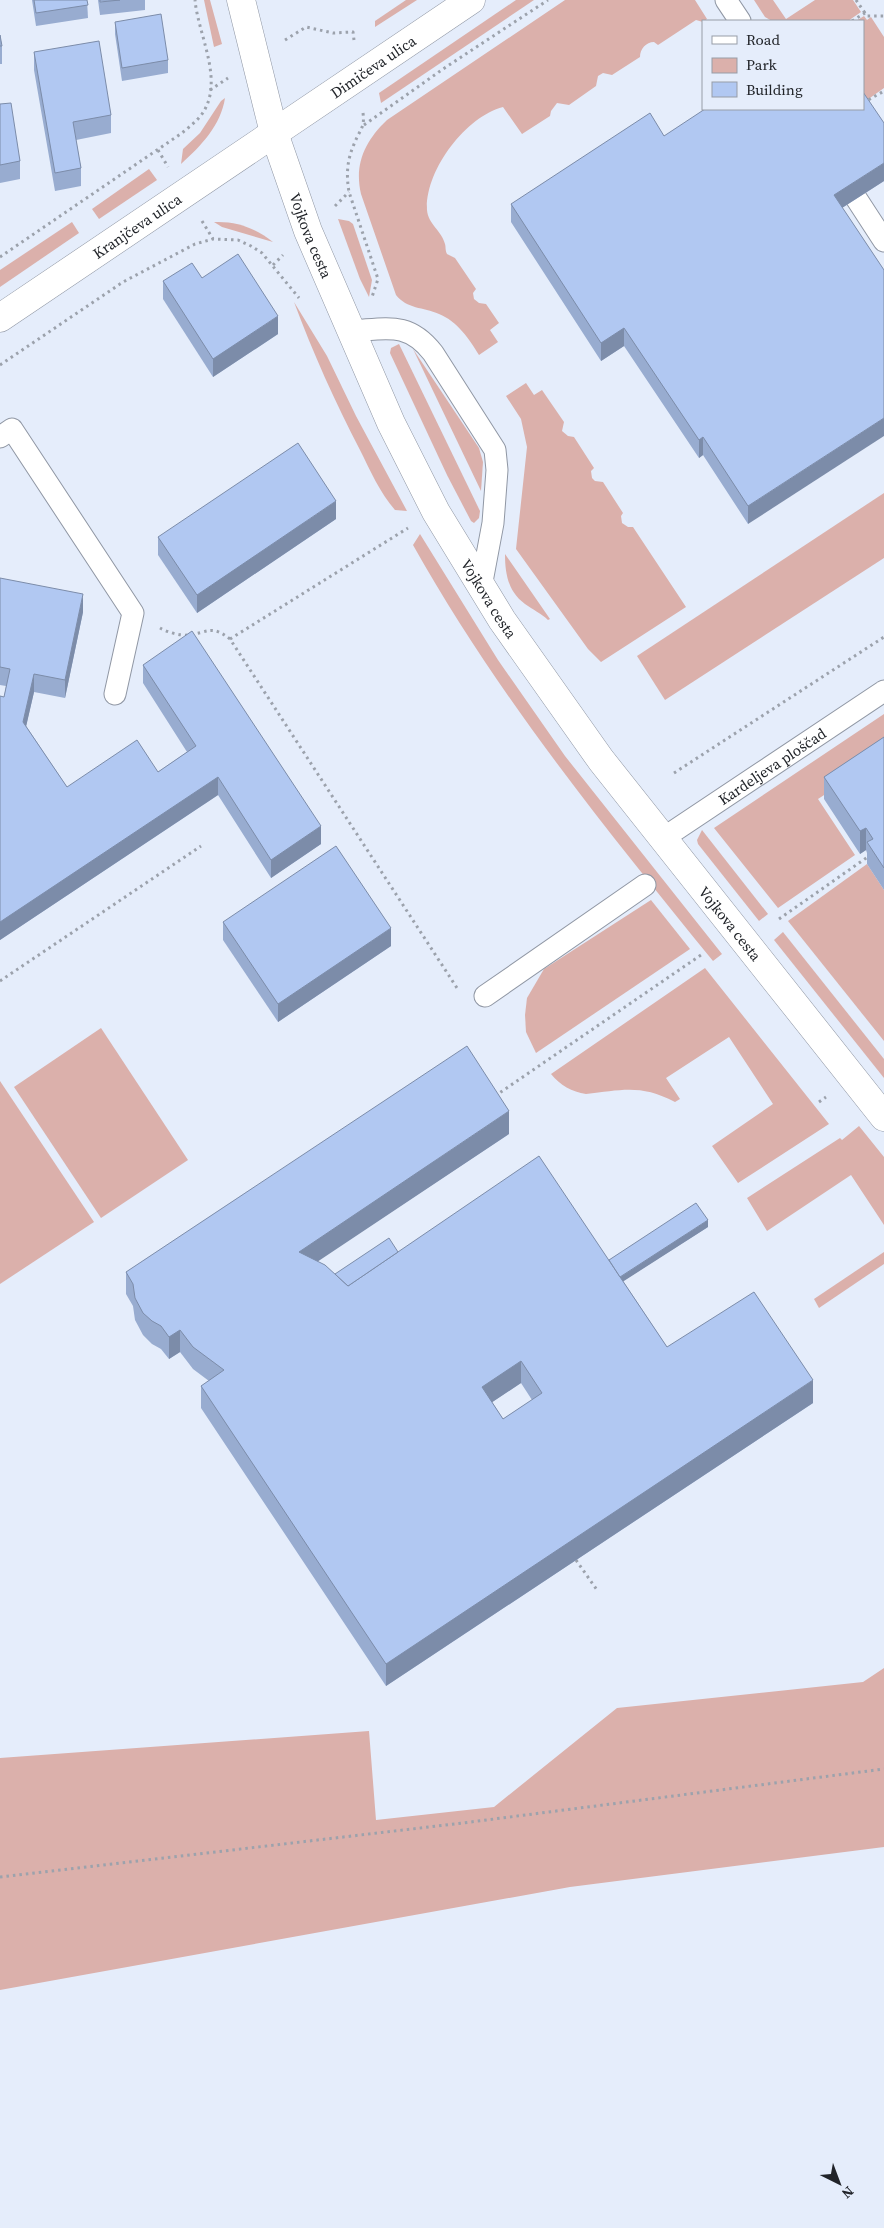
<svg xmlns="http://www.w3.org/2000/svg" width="884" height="2228" font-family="'Source Serif 4',serif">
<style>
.green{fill:#dbb0ab}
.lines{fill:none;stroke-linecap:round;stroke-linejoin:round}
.lane-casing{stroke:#9097a4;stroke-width:23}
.secondary-casing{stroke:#9097a4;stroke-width:29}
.path{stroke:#9ca2ac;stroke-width:3;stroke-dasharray:2.5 4;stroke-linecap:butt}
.lane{stroke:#fff;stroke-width:21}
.secondary{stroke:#fff;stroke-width:28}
.wall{fill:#98acd0;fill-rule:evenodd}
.shaded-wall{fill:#7c8ca9}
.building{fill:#b1c8f2;stroke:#7c8ca9;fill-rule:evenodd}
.labels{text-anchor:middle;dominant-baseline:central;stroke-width:4.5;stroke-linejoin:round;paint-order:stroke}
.street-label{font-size:15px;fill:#212429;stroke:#e5edfb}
</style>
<rect width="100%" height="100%" fill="#e5edfb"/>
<!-- green -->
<g class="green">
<path d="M204 0H210L222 44 214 47Z"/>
<path d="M406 0H417L375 27V21Z"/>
<path d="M516 0H534L381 103 379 93Z"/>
<path d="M565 0H695L707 19 703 22 696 20 658 45 654 42C646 42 640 49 640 57L612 75 603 73 598 76 596 86 569 105 557 103 551 111 550 116 522 134 503 107C465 117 425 171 427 210 428 224 442 231 445 244 446 247 445 250 447 254L455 258 476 289 473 293 474 299 479 303 486 304 499 323 490 330 498 342 479 355C470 340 457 321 439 314 423 307 407 309 396 295L361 194C354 164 365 141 387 120Z"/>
<path d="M754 0H773L786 19 815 0H853L861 12 848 21H772L765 17Z"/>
<path d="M864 16 867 20 871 17 884 37V88L867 100 863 94V21H856Z"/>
<path d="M225 98C221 125 201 146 181 164L183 149 200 133 221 101Z"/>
<path d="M149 169 157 180 99 219 92 209Z"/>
<path d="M338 219 349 221 353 224 372 280 369 297 360 279Z"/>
<path d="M72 222 79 233 0 287V270Z"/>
<path d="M214 222C237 221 255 228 273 242L222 227Z"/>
<path d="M294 302 327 356 356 416 407 511 395 510C380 493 370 470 360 450 335 402 313 353 294 302Z"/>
<path d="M399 344 480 511 479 518 474 523 471 521 447 475 390 353 391 348Z"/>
<path d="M413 349 479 448 483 462 481 491Z"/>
<path d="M526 383 534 395 542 390 564 422 562 431 568 436 574 437 594 468 591 471 592 478 595 481 603 482 623 513 621 516 622 523 628 527H633L686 607 601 662 588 649 516 549 527 447 521 419 506 396Z"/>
<path d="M884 493V558L665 700 637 656Z"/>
<path d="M420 534 498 660 565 756 722 954 713 961C605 828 497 695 413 545Z"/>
<path d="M505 554 550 619 548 620C541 613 533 610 525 604 508 592 505 573 505 554Z"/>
<path d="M884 714V756L818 799 855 855 778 908 714 828Z"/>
<path d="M702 830 768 914 759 921 698 844 697 840Z"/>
<path d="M867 864 884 890V1041L788 921Z"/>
<path d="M651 900 690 949 536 1053 526 1032 525 1015 527 998 544 969Z"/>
<path d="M783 932 884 1059V1078L774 940Z"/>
<path d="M705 968 829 1124 738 1183 712 1146 773 1104 729 1037 666 1078 680 1099 675 1102C641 1084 622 1090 586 1094 572 1092 560 1085 551 1074Z"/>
<path d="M101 1028 188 1160 101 1218 14 1087Z"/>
<path d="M0 1081 94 1222 0 1284Z"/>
<path d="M859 1126 884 1157V1225L851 1175 767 1231 747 1198 840 1138 842 1140Z"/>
<path d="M884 1252V1264L819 1308 814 1299Z"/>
<path d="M884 1668V1847L570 1887 0 1990V1758L369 1731 376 1820 494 1807 617 1708 863 1682Z"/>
</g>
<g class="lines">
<defs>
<g id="lane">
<path d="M726 0 740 21"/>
<path d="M856 198 884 241"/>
<path d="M351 331C387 329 408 321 433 353L495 450 497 470 493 523 481 587"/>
<path d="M0 437 12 429 133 613 115 694"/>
<path id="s1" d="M662 839 884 691"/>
<path d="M485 996 645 885"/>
</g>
<g id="secondary">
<path id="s2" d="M241 0 274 133 308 231 391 423 436 512 502 620 601 760 884 1117"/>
<path id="s3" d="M0 318 471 0"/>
</g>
</defs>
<!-- lane casing -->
<use href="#lane" class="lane-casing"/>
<!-- secondary casing -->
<use href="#secondary" class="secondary-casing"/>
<!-- path -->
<g class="path">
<path d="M856 0 865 13"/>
<path d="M852 21 865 13 867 16H884"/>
<path d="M285 40 306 27 333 33 353 32 354 40"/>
<path d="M210 90 228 78"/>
<path d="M863 103 884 91"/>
<path d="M363 113C365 128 360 129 355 142 347 159 346 174 349 192L378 279 372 297"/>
<path d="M364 125 443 69 548 0"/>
<path d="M158 150 168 167"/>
<path d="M335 206 349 192"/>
<path d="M202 221 213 239"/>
<path d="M0 257 182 133C189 127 197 121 202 114 225 81 198 35 195 0"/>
<path d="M273 265 283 255"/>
<path d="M0 365 123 282 195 244 213 239 238 240 251 246 262 253 299 298"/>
<path d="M160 628C167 632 180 636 188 635 208 633 211 624 230 639L457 988"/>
<path d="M230 639 408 528"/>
<path d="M674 773 884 637"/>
<path d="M779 919 869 856"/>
<path d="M0 981 201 846"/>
<path d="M495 1096 701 955"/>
<path d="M819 1102 826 1097"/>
<path d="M576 1560 597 1590"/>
<path d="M0 1877 455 1824 884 1769"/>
</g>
<!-- lane -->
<use href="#lane" class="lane"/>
<!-- secondary -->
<use href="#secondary" class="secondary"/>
</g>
<!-- wall -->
<g class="wall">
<path d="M32 0H87L88 18 36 26Z"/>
<path d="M98 0H145V10L100 15Z"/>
<path d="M115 22 168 60V73L122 81 115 34Z"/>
<path d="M0 35 2 46V64H0Z"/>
<path d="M34 52 111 115V133L76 140 81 168V186L55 191 34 70Z"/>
<path d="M0 104 20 161V179L0 183Z"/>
<path d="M884 181 842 208 748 524 703 455 699 458 624 346 601 361 511 222V204Z"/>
<path d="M202 278 278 334 213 377 163 299V281Z"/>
<path d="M336 519 197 613 158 555V537Z"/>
<path d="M0 578 83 612 65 698 34 692 26 726 67 787 158 772 187 752 143 683V665L321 844 271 878 218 795 0 940 4 697 6 686 0 685Z"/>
<path d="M884 737V890L867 864V853L866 850 860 854 824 799V777Z"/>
<path d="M223 922 391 946 278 1022 223 940Z"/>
<path d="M509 1134 317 1261 335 1274 398 1252 609 1260 708 1227 623 1281 667 1347 813 1403 386 1686 201 1408V1386L209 1381 193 1369 180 1352 169 1359 161 1349 152 1344 143 1335 135 1320 133 1306 126 1294V1272ZM521 1383 532 1400 503 1419 492 1402Z"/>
</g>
<!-- shaded-wall -->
<g class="shaded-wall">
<path d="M884 163V181L834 213V195Z"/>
<path d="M278 316V334L213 377V359Z"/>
<path d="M624 328V346L601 361V343Z"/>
<path d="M884 418V436L748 524V506Z"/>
<path d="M703 437V455L699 458V440Z"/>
<path d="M336 501V519L197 613V595Z"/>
<path d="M83 594V612L65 698V680Z"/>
<path d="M34 674V692L23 740V722Z"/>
<path d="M218 777V795L0 940V922Z"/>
<path d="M321 826V844L271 878V860Z"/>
<path d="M866 828V850L860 854V831Z"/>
<path d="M391 928V946L278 1022V1004Z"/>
<path d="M509 1111V1134L299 1274V1252Z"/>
<path d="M708 1220V1227L613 1288V1282Z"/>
<path d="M180 1330V1352L169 1359V1337Z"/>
<path d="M521 1361V1383L482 1409V1387Z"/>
<path d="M813 1380V1403L386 1686V1664Z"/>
</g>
<!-- building -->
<g class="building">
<path d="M34 0H87L88 5 36 13Z"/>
<path d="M100 0H120L100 2Z"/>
<path d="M161 14 168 60 122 68 115 22Z"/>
<path d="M0 35 2 46H0Z"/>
<path d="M99 41 111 115 73 122 81 168 55 173 34 52Z"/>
<path d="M863 92 884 123V163L834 195 884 270V418L748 506 703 437 699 440 624 328 601 343 511 204 650 113 664 136 705 109H863Z"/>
<path d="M11 103 20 161 0 165V104Z"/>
<path d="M238 254 278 316 213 359 163 281 192 263 202 278Z"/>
<path d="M298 443 336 501 197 595 158 537Z"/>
<path d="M0 578 83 594 65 680 34 674 23 722 67 787 137 740 158 772 196 746 143 665 192 631 321 826 271 860 218 777 0 922V696L4 697 10 669 0 667Z"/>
<path d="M884 737V868L867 842 873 839 866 828 860 831 824 777Z"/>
<path d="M336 846 391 928 278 1004 223 922Z"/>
<path d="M467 1046 509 1111 299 1252 325 1265 348 1286 539 1156 667 1347 754 1292 813 1380 386 1664 201 1386 224 1370 193 1347 180 1330 169 1337 161 1326 152 1321 143 1313 135 1298 133 1284 126 1272ZM521 1361 542 1393 503 1419 482 1387Z"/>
<path d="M696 1203 708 1220 620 1277 609 1260Z"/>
<path d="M389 1238 398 1252 348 1286 335 1274Z"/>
</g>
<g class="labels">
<!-- street labels -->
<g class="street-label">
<text stroke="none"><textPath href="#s3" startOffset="450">Dimičeva ulica</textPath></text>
<text stroke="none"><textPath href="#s3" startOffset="165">Kranjčeva ulica</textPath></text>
<text stroke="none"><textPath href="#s2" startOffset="246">Vojkova cesta</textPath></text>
<text stroke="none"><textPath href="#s2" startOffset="651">Vojkova cesta</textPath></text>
<text stroke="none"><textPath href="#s1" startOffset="132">Kardeljeva ploščad</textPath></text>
<text stroke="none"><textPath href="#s2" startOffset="1056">Vojkova cesta</textPath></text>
</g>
</g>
<!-- legend -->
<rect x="702" y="20" width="162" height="90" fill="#e5edfb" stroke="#979da7"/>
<rect x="712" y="36" width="25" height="8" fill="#ffffff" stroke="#979da7"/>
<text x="746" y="45" font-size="15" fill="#212429">Road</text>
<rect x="712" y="58" width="25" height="15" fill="#dbb0ab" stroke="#979da7"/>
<text x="746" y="70" font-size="15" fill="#212429">Park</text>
<rect x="712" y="82" width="25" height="15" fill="#b1c8f2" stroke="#979da7"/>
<text x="746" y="95" font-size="15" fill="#212429">Building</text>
<!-- north arrow -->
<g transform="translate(839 2183) rotate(138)" stroke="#e5edfb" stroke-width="4" paint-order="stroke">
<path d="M0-4L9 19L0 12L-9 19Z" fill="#212429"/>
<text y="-8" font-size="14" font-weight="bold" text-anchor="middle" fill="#212429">N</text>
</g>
</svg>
